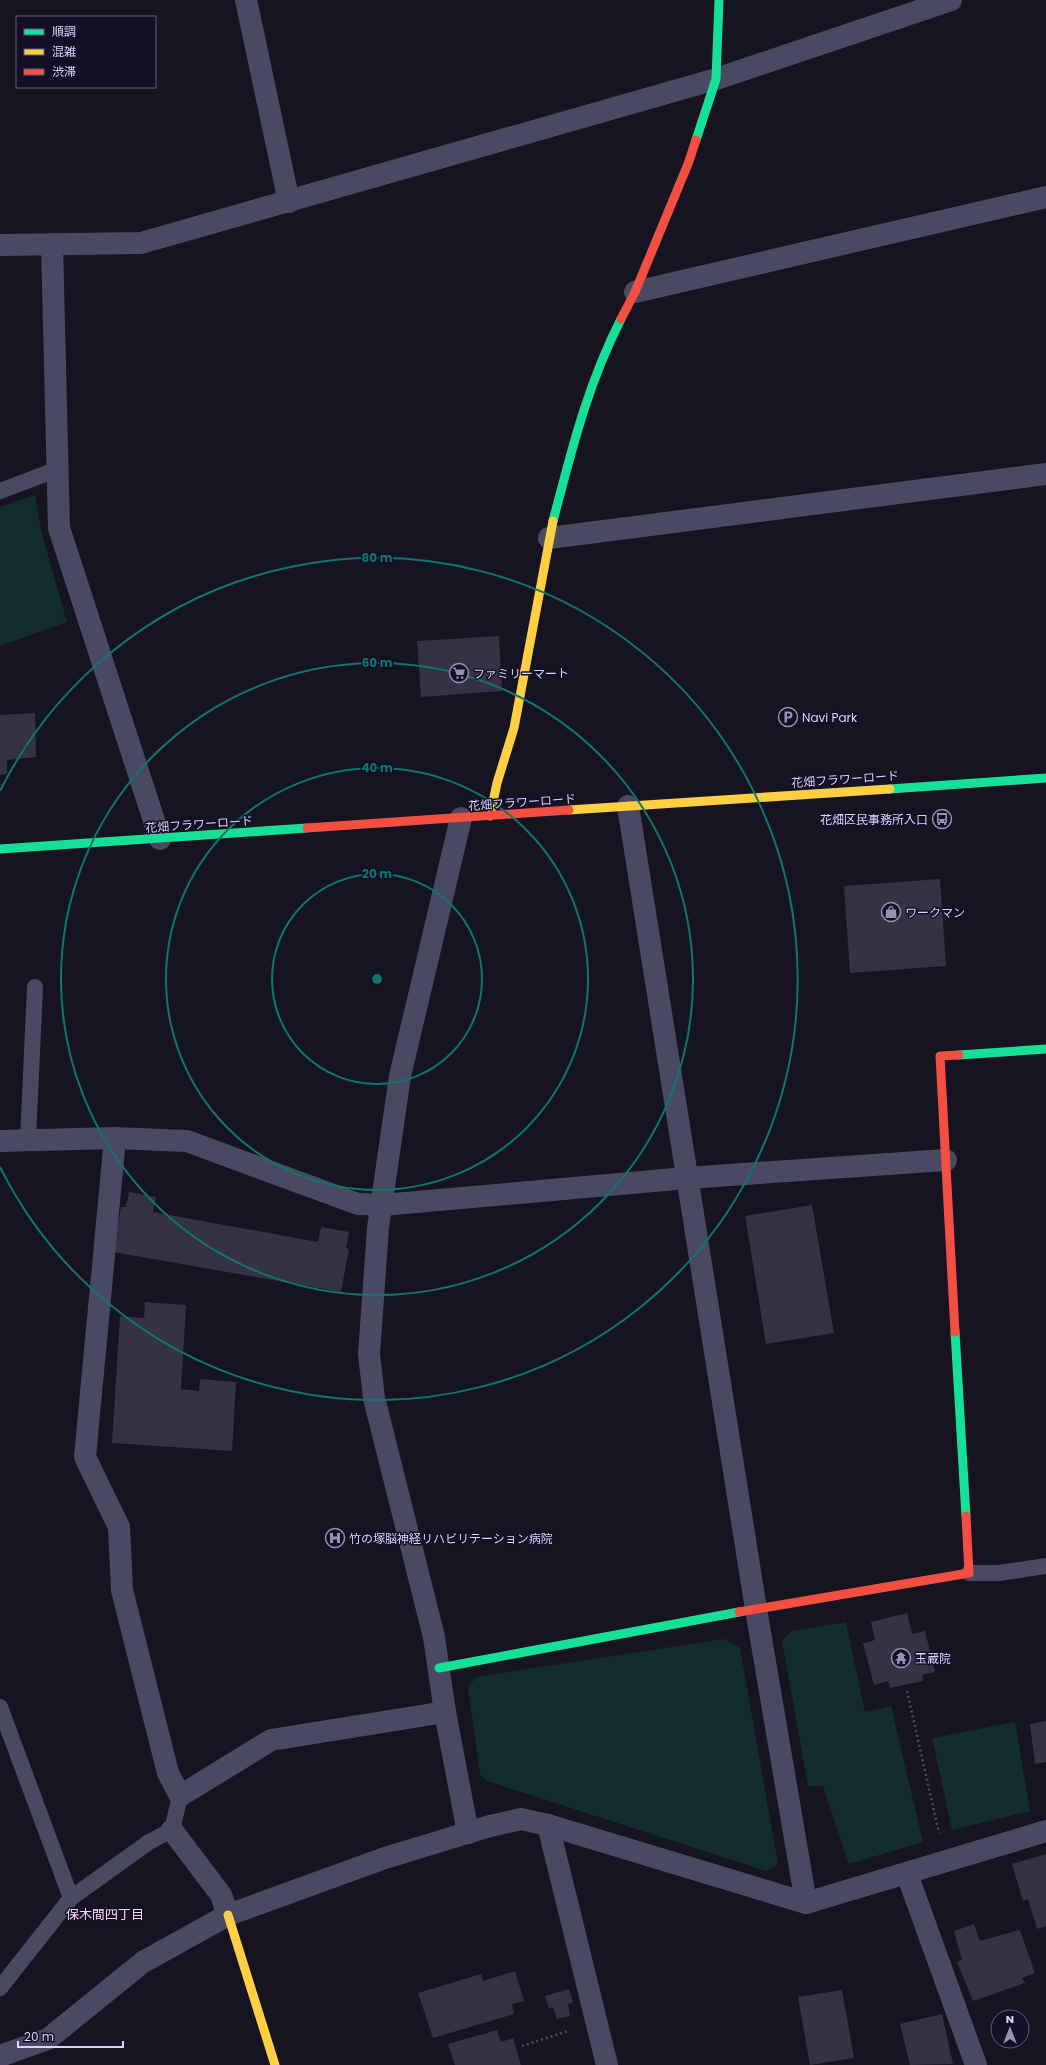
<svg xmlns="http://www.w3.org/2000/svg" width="1046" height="2065" font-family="Poppins,'Noto Sans JP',sans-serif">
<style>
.green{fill:#132c2d}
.building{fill:#343243}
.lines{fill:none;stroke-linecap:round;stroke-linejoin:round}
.path{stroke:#44505f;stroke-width:2.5;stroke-dasharray:2 3;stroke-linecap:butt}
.lane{stroke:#4a4962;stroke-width:16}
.street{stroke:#4a4962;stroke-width:22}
.fast{stroke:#16e098;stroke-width:9}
.slow{stroke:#ffcf43;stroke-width:9}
.jam{stroke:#f24e42;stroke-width:9}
.ring{fill:none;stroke:#0f766e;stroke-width:2}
.labels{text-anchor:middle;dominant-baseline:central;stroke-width:3;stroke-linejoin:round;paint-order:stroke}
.poi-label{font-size:12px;fill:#d9d4ff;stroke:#130f26;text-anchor:start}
.street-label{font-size:12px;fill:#d9d4ff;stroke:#130f26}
.neighbourhood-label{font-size:13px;fill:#ffd6f0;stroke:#130f26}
.centre{fill:#0f766e;stroke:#130f26;stroke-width:2}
.ring-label{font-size:12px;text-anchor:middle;font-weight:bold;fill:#0f766e;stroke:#130f26;stroke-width:3;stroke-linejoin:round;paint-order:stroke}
</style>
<rect width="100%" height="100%" fill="#161421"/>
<!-- green -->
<g class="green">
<path d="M35 495 41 531 67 622 0 646V507Z"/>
<path d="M846 1622 865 1712 891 1706 923 1842 849 1864 823 1786H808L782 1641 791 1631Z"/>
<path d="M724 1639 740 1648 778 1864 766 1871 487 1781 480 1774 468 1688 476 1677Z"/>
<path d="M1015 1722 1030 1811 952 1830 932 1738Z"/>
</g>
<!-- building -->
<g class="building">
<path d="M499 636 502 691 421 697 417 641Z"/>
<path d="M35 713 36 757 7 760V774L0 775V715Z"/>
<path d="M940 879 946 966 850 973 844 886Z"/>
<path d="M129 1192 156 1197 153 1212 318 1242 321 1227 349 1232 346 1248 349 1249 341 1292 113 1252 121 1207H126Z"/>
<path d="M812 1205 834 1333 766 1344 745 1216Z"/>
<path d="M145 1302 186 1305 181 1389 199 1391 200 1379 236 1382 232 1451 112 1443 120 1316 144 1318Z"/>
<path d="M907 1613 912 1634 925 1631 935 1672 922 1675 923 1681 890 1688 888 1681 874 1685 863 1643 875 1640 871 1622Z"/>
<path d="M1046 1721V1762L1035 1764 1030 1724Z"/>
<path d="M1046 1854V1926L1037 1929 1028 1899 1023 1901 1012 1864Z"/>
<path d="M974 1924 980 1941 1020 1930 1035 1973 1022 1978 1025 1983 973 2001 957 1962 962 1960 954 1931Z"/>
<path d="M515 1971 524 2001 512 2004 514 2014 433 2038 418 1993 481 1974 483 1981Z"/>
<path d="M569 1989 573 2002 568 2004 570 2016 557 2019 553 2007 549 2009 545 1996Z"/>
<path d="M842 1990 854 2058 810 2065 798 1997Z"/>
<path d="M942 2014 953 2064 910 2065 900 2024Z"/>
<path d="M497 2030 501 2042 513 2038 521 2065H455L448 2044Z"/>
</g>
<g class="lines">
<!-- path -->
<g class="path">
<path d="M907 1691 939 1833"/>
<path d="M522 2046 568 2031"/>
</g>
<!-- lane -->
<g class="lane">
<path d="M0 491 58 469"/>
<path d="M28 1140 35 987"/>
<path d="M969 1573H999L1046 1566"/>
<path d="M0 1707 71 1898"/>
<path d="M0 1988 71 1898 149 1842 172 1830 180 1796"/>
</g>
<!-- street -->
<g class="street">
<path d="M246 0 289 202"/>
<path d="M0 245 141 243 716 79 951 0"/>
<path d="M52 245 59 528 160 839"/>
<path d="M635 292 1046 197"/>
<path d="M549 538 1046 474"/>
<path d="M628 806 756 1609 806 1903"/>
<path d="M461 818 400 1076 378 1228 369 1354 374 1398 434 1637 445 1712 468 1833"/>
<path d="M115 1138 85 1457 119 1527 122 1590 168 1773 180 1796 271 1740 445 1712"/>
<path d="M0 1141 115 1138 187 1141 358 1204 382 1205 687 1178 946 1160"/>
<path d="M548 1825 607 2065"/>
<path d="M172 1830 221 1895 228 1915"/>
<path d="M907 1874 976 2065"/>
<path d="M0 2056 48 2039 143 1962 228 1915 385 1858 490 1826 521 1819 548 1825 806 1903 1046 1831"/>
</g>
<!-- fast -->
<g class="fast">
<path d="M696 140 716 79 719 0"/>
<path d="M553 521C572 449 587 386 621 319"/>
<path d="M890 789 1046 778"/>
<path d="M0 849 307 828"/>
<path d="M959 1055 1046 1049"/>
<path d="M955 1332 966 1516"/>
<path d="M439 1668 739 1612"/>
</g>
<!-- slow -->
<g class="slow">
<path d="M569 810 890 789"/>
<path d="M490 816 497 783 514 728 553 521"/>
<path d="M228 1915 275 2065"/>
</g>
<!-- jam -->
<g class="jam">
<path d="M621 319 635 292 688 164 696 140"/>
<path d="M307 828 569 810"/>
<path d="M955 1332 940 1056 959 1055"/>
<path d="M739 1612 969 1573 966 1516"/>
</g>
</g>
<!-- distance rings -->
<g class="ring">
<circle cx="377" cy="979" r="105"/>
<circle cx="377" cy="979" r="211"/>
<circle cx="377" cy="979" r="316"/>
<path d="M0 791A421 421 0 1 1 0 1167"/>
</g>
<!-- icons -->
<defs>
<symbol id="supermarket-ring" viewBox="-11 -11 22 22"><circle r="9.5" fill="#130f26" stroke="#9591b1" stroke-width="1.5"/><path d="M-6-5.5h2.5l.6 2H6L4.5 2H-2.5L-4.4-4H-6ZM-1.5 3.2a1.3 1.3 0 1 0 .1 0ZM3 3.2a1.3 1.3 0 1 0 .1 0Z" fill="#9591b1"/></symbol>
<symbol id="parking-ring" viewBox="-11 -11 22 22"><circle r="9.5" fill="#130f26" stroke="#9591b1" stroke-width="1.5"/><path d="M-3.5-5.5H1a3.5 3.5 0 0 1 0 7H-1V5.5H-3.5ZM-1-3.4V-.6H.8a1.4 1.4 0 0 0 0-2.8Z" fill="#9591b1"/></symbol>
<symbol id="bus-ring" viewBox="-11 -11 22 22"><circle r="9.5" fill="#130f26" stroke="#9591b1" stroke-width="1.5"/><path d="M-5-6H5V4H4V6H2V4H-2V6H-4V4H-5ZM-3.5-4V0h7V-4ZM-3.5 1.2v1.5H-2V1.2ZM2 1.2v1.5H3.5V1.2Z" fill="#9591b1"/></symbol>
<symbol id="shop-ring" viewBox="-11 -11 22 22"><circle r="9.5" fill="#130f26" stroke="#9591b1" stroke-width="1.5"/><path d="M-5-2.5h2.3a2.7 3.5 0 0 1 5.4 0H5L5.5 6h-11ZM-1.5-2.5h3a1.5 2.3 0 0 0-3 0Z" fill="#9591b1"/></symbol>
<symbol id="hospital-ring" viewBox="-11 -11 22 22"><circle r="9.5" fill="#130f26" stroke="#9591b1" stroke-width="1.5"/><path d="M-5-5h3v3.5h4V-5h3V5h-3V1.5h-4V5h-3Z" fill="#9591b1"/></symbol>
<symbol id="temple-ring" viewBox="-11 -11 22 22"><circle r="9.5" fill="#130f26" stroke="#9591b1" stroke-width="1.5"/><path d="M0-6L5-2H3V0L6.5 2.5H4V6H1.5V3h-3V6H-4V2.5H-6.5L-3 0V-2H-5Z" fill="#9591b1"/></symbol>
</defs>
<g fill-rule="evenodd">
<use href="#supermarket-ring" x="448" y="662" width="22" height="22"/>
<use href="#parking-ring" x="777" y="706" width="22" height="22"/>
<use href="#bus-ring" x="931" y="808" width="22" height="22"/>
<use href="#shop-ring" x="880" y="901" width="22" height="22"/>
<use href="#hospital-ring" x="324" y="1527" width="22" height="22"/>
<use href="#temple-ring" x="890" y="1647" width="22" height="22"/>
</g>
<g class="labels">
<!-- poi labels -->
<g class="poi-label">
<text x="473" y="673">ファミリーマート</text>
<text x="802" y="717">Navi Park</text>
<text x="928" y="819" text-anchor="end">花畑区民事務所入口</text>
<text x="905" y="912">ワークマン</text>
<text x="349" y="1538">竹の塚脳神経リハビリテーション病院</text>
<text x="915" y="1658">玉蔵院</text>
</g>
<!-- street labels -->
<g class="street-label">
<text transform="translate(845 779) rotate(-4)">花畑フラワーロード</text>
<text transform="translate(522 802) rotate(-4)">花畑フラワーロード</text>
<text transform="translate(199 824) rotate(-4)">花畑フラワーロード</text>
</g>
<!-- neighbourhood labels -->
<g class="neighbourhood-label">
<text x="105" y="1914">保木間四丁目</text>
</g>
</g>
<circle cx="377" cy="979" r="6" class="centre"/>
<g class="ring-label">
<text x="377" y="562">80 m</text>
<text x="377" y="667">60 m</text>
<text x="377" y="772">40 m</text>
<text x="377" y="878">20 m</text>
</g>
<!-- legend -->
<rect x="16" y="16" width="140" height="72" fill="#130f26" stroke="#625e7d"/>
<rect x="24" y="29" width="20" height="6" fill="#16e098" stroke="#625e7d"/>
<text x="52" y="36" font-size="12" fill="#d9d4ff">順調</text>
<rect x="24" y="49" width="20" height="6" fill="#ffcf43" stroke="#625e7d"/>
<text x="52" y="56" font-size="12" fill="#d9d4ff">混雑</text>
<rect x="24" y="69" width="20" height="6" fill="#f24e42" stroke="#625e7d"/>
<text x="52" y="76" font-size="12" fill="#d9d4ff">渋滞</text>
<!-- north arrow -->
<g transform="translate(1010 2029)"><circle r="19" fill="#130f26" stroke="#625e7d"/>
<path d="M0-3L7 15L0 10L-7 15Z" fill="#9591b1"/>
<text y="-6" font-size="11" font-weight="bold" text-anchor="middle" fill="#d9d4ff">N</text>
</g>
<!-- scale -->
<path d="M18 2041v6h105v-6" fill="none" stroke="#d9d4ff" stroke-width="2"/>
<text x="24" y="2041" font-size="12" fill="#d9d4ff" stroke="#130f26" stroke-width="3" paint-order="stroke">20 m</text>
</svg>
